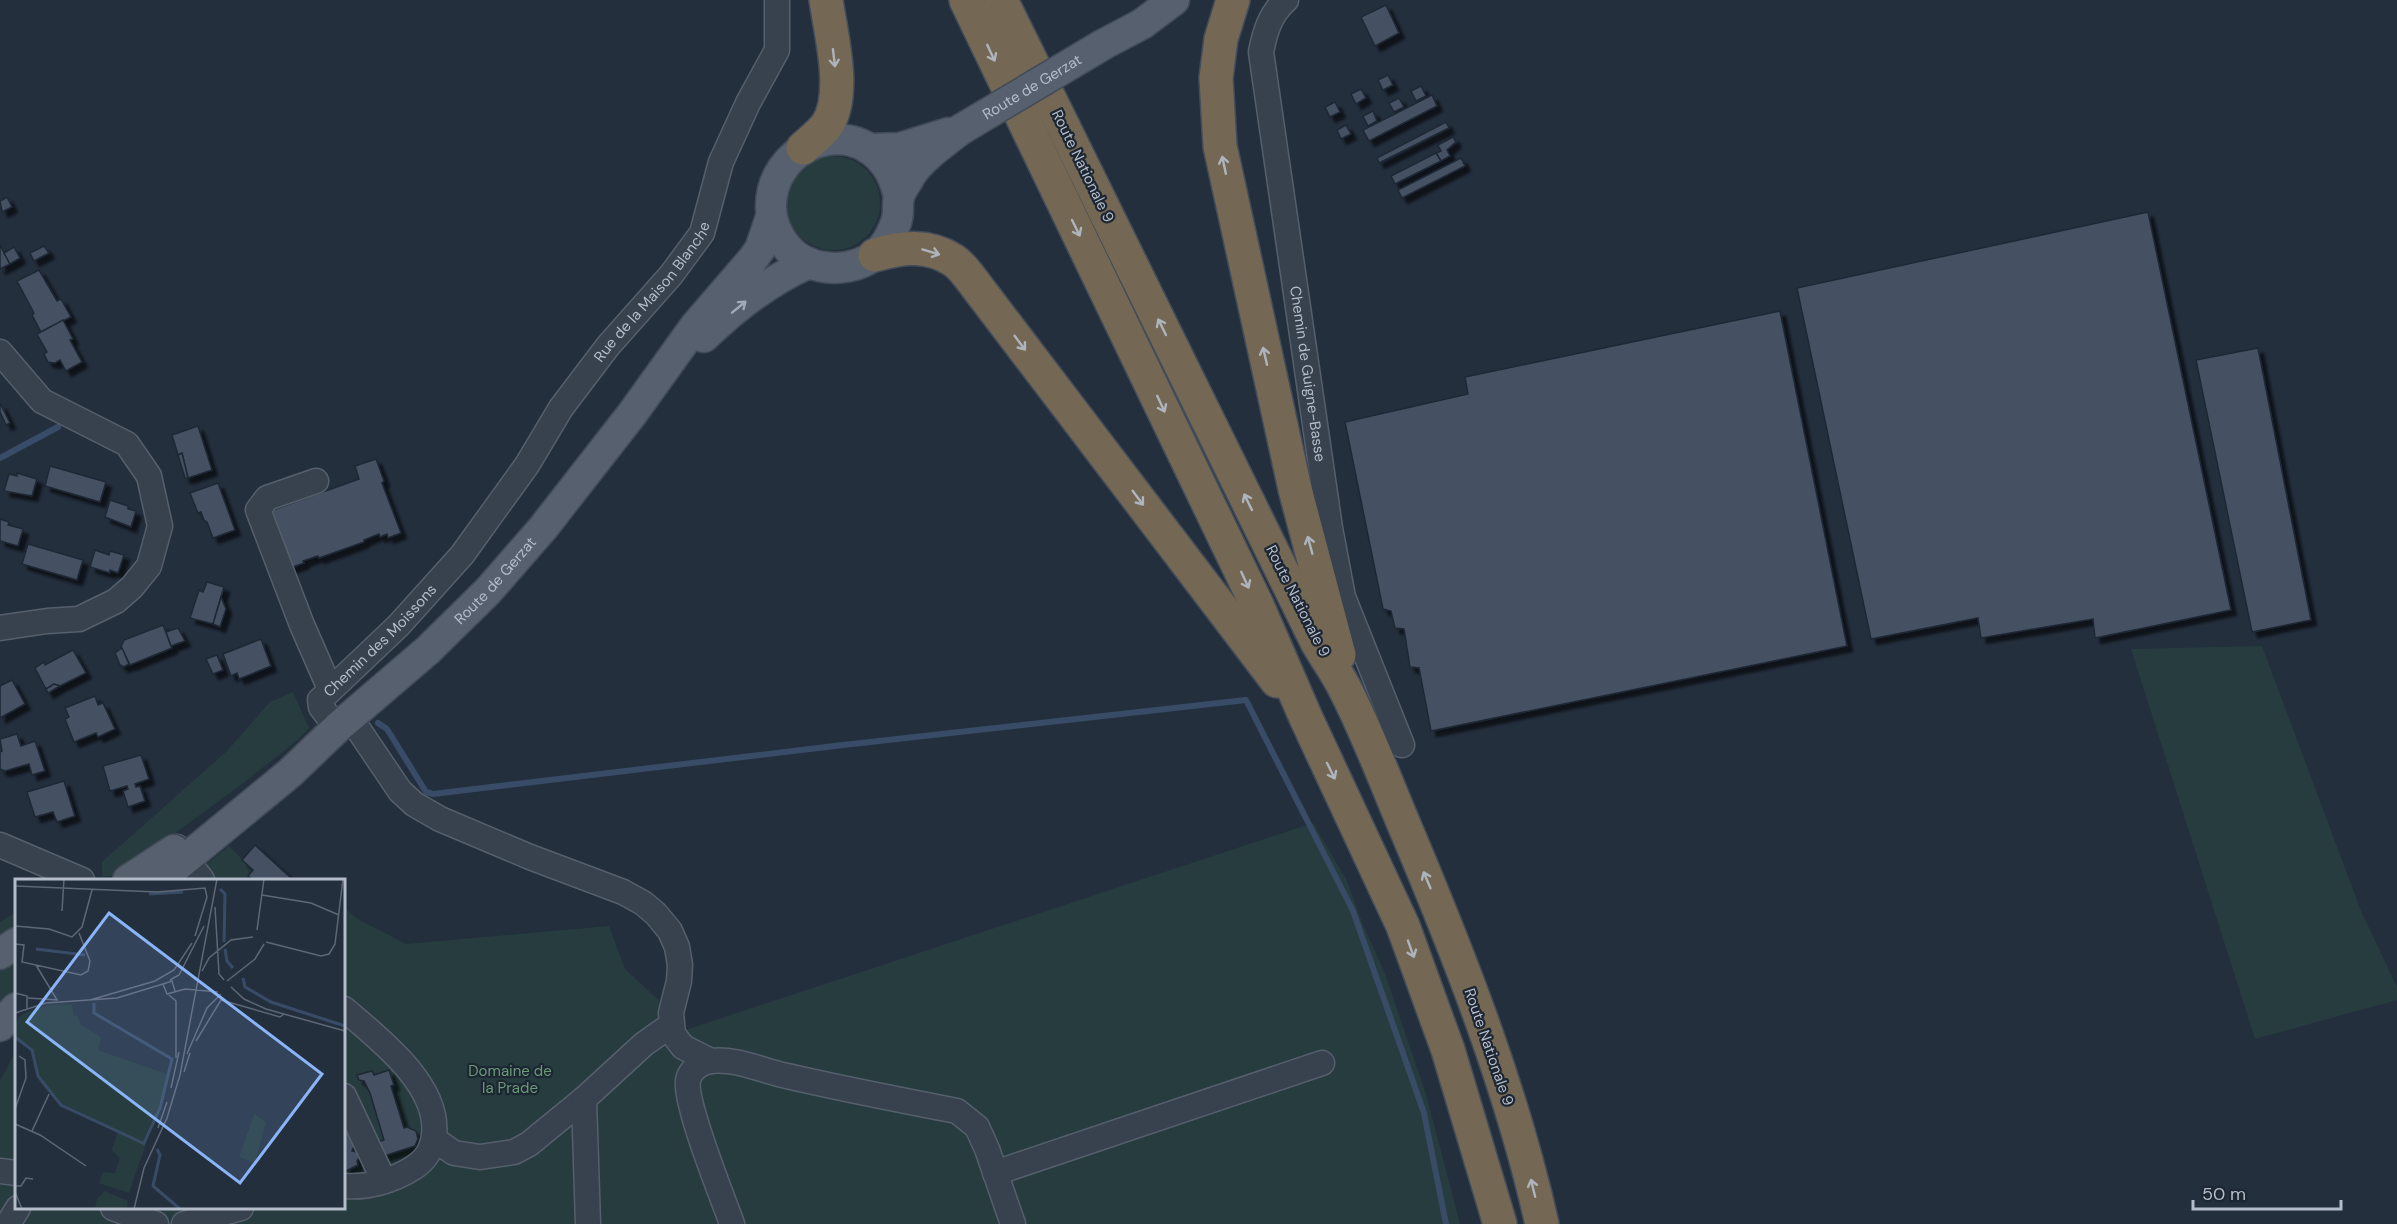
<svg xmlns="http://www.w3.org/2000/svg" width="2397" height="1224" font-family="'DM Sans',sans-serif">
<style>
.green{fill:#263c3f}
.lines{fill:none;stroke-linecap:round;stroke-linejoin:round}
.stream{stroke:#394c67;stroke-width:6}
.building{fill:#455162;stroke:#1f2835;stroke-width:1.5;filter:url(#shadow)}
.minor-casing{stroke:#565f6c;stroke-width:27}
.major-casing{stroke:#414a57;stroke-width:33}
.highway-casing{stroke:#434c59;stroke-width:36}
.minor{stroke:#38414e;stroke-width:24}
.major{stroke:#56606e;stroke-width:30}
.highway{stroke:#746855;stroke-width:33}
.major-bridge-casing{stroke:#414a57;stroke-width:33;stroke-linecap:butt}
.major-bridge{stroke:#56606e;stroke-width:30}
.oneway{stroke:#aeb4bd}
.oneway2{stroke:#a1aab7}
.labels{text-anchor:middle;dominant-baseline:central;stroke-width:4.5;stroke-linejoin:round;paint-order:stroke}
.street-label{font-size:15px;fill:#b4bcc9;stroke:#1d2633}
.park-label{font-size:15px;fill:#6b9a76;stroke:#1d2633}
.inset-river{fill:none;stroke:#394c67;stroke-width:3}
.inset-road{fill:none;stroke:#5e6776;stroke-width:1.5}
.view{fill:#8ab4f8;fill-opacity:0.15;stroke:#8ab4f8;stroke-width:3}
.inset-edge{fill:none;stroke:#b4bcc9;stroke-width:3}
</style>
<defs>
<filter id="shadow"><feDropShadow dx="5.5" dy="5.5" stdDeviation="1.5" flood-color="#0009"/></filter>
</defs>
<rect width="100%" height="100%" fill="#242f3e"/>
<!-- green -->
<g class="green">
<circle cx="833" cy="203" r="47"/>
<path d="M2262 646 2361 911 2397 987V1000L2255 1039 2131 649Z"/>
<path d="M293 692 309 728 299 739 242 784 118 875 102 877V862L227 751 270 702Z"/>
<path d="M1313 823 1347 881 1363 925 1384 971 1426 1094 1460 1224H0V1081L16 1051V1208H344V907L356 918 406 944 609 926 625 969 663 1004 673 1034Z"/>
<path d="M229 846 253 870 248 876 253 880H187Z"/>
<path d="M16 912V937L0 946V922Z"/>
<path d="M16 956V995L0 1015V968Z"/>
</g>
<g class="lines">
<!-- stream -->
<g class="stream">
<path d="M0 458 58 427"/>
<path d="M378 723 387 729 426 792 433 794 843 745 1246 700 1353 911 1424 1113 1446 1224"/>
</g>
</g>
<!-- building -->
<g class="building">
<path d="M1386 5 1399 33 1375 46 1361 17Z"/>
<path d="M1388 75 1393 85 1383 90 1378 80Z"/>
<path d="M1421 86 1426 96 1416 101 1411 91Z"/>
<path d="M1361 89 1366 98 1356 104 1351 94Z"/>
<path d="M1432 95 1437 106 1369 141 1363 130Z"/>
<path d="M1399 98 1404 107 1394 112 1389 103Z"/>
<path d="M1335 102 1340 112 1330 117 1325 107Z"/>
<path d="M1373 111 1377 121 1368 126 1363 116Z"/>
<path d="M1446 122 1449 128 1379 163 1377 158Z"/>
<path d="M1346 125 1351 134 1341 139 1337 130Z"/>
<path d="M1453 137 1456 142 1447 150 1450 156 1441 161 1436 153 1441 151 1438 145Z"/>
<path d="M1436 153 1441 161 1395 184 1391 176Z"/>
<path d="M1461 158 1465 166 1402 198 1398 190Z"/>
<path d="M7 197 12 207 2 212 0 201Z"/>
<path d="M2148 212 2231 610 2095 638 2093 619 1981 638 1978 618 1871 639 1797 288Z"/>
<path d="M0 245 10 264 0 269Z"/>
<path d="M44 246 49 253 34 261 30 253Z"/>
<path d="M14 247 20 258 10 264 4 253Z"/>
<path d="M39 270 57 301 61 299 71 317 41 332 32 315 34 313 17 281Z"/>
<path d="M1780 311 1847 646 1431 731 1419 668 1410 667 1404 629 1395 628 1391 611 1383 609 1345 422 1468 394 1465 377Z"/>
<path d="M63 320 73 339 70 340 82 362 66 371 60 360 55 363 48 362 44 354 47 352 37 334Z"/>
<path d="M2258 348 2311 620 2252 632 2196 360Z"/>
<path d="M0 403 10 423 6 425 0 412Z"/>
<path d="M198 426 212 470 188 478 182 453 178 455 172 435Z"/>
<path d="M182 453 188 478H185L178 455Z"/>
<path d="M376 459 384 481 382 483 401 533 388 538 387 534 380 537 379 534 364 540V542L319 558 318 556 303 561 304 563 290 568 280 540 282 538 270 511 359 479 355 466Z"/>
<path d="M50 466 106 482 100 502 45 486Z"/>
<path d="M17 473 37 479 32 496 4 491 9 474 17 476Z"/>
<path d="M218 483 235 530 213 538 207 522 204 520 201 512 198 513 190 493Z"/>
<path d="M110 500 128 506V509L136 511 131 527 105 517Z"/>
<path d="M0 519 9 522 8 525 23 529 18 546 0 541Z"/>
<path d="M28 544 83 560 77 580 22 564Z"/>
<path d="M95 550 109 555 110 551 124 555 118 573 110 570V573L90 567Z"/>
<path d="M207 582 224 587 213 624 190 618 199 590 203 592Z"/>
<path d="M221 597 226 609 220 627 213 624Z"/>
<path d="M163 625 172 648 130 665 121 647 124 640Z"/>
<path d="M178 628 185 641 171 646 166 632Z"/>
<path d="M261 639 271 666 239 679 237 673 231 676 223 654Z"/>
<path d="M122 648 129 664 124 667 120 665 115 653Z"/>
<path d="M73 650 86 673 60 686 54 684 46 689 35 668 44 662 45 665Z"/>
<path d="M217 655 223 670 213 674 206 659Z"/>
<path d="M12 680 25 704 0 718V686Z"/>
<path d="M54 684 60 686 48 693 46 689Z"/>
<path d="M95 696 98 705 103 703 115 729 98 737 96 733 74 742 65 719 69 717 65 708Z"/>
<path d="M17 734 21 746 35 741 45 771 32 775 29 764 5 771 0 769V752L2 751 0 739Z"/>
<path d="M141 755 149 779 135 784 136 787 140 786 145 801 128 807 123 791 128 789 127 786 110 791 103 766Z"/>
<path d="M64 781 75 816 57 822 53 812 35 817 27 792Z"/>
<path d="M255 845 293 880H253L248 876 253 870 242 860Z"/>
<path d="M389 1070 394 1085 391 1086 404 1128 407 1127 416 1131 418 1139 415 1146 384 1156 378 1142 384 1140 370 1093 364 1081 359 1080 357 1075 372 1071 374 1075Z"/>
<path d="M344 1116 354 1146 352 1151 357 1152 359 1157 357 1161 358 1165 344 1172Z"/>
</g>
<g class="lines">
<defs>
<g id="minor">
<path id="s1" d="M1286 0C1270 14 1265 32 1261 52L1330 528 1343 597 1402 745"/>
<path d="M0 352 42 401 127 444 149 476 160 526 149 566 132 587 116 601 79 619 47 621 0 628"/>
<path d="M316 481 267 498 258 510 302 625 330 689"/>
<path d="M350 717 400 791 414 804 440 819 530 857 623 892 643 903 656 914 670 931 677 947 680 965 679 981 671 1013 673 1034 683 1047 711 1061"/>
<path id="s2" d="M337 728 321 707 320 700 398 626 462 555 527 465 561 408 608 346 671 275 702 233 721 162 748 103 777 50V0"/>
<path d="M0 845 82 880"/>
<path d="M177 847 202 880"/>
<path d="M344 1009C378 1038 440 1085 434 1135 432 1150 426 1160 413 1168 393 1181 367 1188 344 1186"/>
<path d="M344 1096 384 1181"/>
<path d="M434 1139 454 1153 480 1157 514 1152 529 1144 584 1099"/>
<path d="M0 1171 16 1173"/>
<path d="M995 1173 1322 1063"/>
<path d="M113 1208 156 1224"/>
<path d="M8 1224 18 1208"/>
<path d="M184 1224 241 1208"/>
<path d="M588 1224 584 1099 644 1044 671 1025"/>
<path d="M732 1224C723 1198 684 1103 688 1080 690 1070 701 1062 711 1061 736 1058 763 1071 787 1076 843 1089 900 1100 957 1111L977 1127 987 1149 1013 1224"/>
</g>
<g id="major">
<path d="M1104 44 1142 24 1174 0"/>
<path d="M869 149 900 148 948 133"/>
<path d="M899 197C896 184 893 174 885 164 847 113 769 147 771 209 772 227 782 245 796 256 825 277 874 270 890 236 893 230 896 224 897 219 899 212 897 203 899 196 901 190 907 182 910 176 921 158 944 143 960 130"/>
<path d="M704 337C734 308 770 280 809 263"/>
<path d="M128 880 174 850"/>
<path id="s3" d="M160 880 290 773 337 728 428 650 488 591 543 528 632 414 696 325 753 259 760 249 771 217"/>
<path d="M0 954 16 943"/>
<path d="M0 1026 16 1008"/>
</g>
<g id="highway">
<path d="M966 0 1257 605 1306 718 1403 926 1448 1050 1500 1224"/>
<path d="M1001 0 1317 642C1325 656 1335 670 1343 685 1368 733 1387 785 1408 834 1461 960 1512 1090 1542 1224"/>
<path d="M1233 0 1221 39 1216 78 1220 146 1295 489 1339 655"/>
<path d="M803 148C811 141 821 133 827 125 847 94 831 35 826 0"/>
<path d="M875 255C902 247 928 244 953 260 965 268 975 285 984 296L1277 681"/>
</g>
</defs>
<!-- minor casing -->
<use href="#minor" class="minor-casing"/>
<!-- major casing -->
<use href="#major" class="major-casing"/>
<!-- highway casing -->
<use href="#highway" class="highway-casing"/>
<!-- minor -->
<use href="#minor" class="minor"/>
<!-- major -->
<use href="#major" class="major"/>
<!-- highway -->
<use href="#highway" class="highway"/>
<defs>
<g id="major-bridge">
<path id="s4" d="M960 130 1104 44"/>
</g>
</defs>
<!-- major-bridge casing -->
<use href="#major-bridge" class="major-bridge-casing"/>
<!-- major-bridge -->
<use href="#major-bridge" class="major-bridge"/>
</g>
<!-- one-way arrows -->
<defs><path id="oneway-shaft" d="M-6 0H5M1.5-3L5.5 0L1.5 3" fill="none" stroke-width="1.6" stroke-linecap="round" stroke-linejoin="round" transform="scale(1.5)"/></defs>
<g class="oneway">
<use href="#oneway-shaft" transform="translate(991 53) rotate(65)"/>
<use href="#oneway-shaft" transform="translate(834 58) rotate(83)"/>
<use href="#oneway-shaft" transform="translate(1224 165) rotate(-102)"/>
<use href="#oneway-shaft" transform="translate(1076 228) rotate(64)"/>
<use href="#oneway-shaft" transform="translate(931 252) rotate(17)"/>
<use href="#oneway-shaft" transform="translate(1162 327) rotate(-116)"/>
<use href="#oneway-shaft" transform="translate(1020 343) rotate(53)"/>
<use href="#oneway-shaft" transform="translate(1265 356) rotate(-103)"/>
<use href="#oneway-shaft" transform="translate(1161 404) rotate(65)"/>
<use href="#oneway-shaft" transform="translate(1138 498) rotate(53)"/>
<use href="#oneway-shaft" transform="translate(1248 502) rotate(-116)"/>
<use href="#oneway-shaft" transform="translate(1310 545) rotate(-105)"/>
<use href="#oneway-shaft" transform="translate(1245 580) rotate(65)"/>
<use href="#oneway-shaft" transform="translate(1331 771) rotate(64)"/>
<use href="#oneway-shaft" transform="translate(1427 880) rotate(-113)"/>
<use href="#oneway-shaft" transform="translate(1411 949) rotate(70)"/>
<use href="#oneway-shaft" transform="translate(1533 1188) rotate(-104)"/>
</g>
<use class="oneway2" href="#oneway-shaft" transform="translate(739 307) rotate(-39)"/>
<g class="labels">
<!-- street labels -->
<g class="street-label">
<text stroke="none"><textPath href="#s4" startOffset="84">Route de Gerzat</textPath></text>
<text transform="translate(1083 166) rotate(64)">Route Nationale 9</text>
<text stroke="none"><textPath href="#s2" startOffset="562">Rue de la Maison Blanche</textPath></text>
<text stroke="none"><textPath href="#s1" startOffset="384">Chemin de Guigne-Basse</textPath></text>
<text stroke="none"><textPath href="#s3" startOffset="450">Route de Gerzat</textPath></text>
<text transform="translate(1298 601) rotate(63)">Route Nationale 9</text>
<text stroke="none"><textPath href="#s2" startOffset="118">Chemin des Moissons</textPath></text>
<text transform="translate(1489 1047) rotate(71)">Route Nationale 9</text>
</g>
<!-- park labels -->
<g class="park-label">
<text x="510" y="1071">Domaine de<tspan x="510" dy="17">la Prade</tspan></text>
</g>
</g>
<!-- overview -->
<g transform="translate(15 879)">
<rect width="330" height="330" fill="#242f3e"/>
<path d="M57 125 59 137H63L66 146 86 158 83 171 155 196 114 314 84 304 88 293 100 294 105 279 97 271 103 252 48 225 31 211 24 201 18 174 0 157V145L7 135 32 126ZM239 235 251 243 240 284 224 278ZM90 312 113 322 112 330H80L82 320Z" fill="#263c3f"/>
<path class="inset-river" d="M205 10 210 15 209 63M134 15 168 13M21 70 70 76M210 70 212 82 218 89M228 99 230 108 256 123 330 147M79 124V134L157 180 145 229 129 264M0 158 17 171 23 197 46 226 130 265M142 270 145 276 138 307 165 330"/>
<path class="inset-road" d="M0 7 142 13 190 9 192 18 180 57M247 16 296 24 324 36M200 28 204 95 209 101M47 32 49 0M0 47 34 50 57 58 67 48 77 11M242 51 249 0M251 63 306 77 314 75 320 65 328 0M0 65 9 66 7 83 66 96 73 92 75 82 64 54M21 86 42 121M187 92 194 79 216 61 238 58M155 101 164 96 189 47M212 102 240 80 249 65M216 108 229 120 251 130 330 152M160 112 157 102 148 105 152 115 170 110 203 113M0 114 12 117V130M154 116 161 122V179M13 119 43 121M75 121 140 102 159 91 177 64M0 134 31 124 102 119 148 105M181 162 206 121 265 138 269 135M172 175 192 129 206 115M169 193 175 174M156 209 164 173M0 230 11 199 10 181 4 177M0 245 25 256 71 287M143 249 152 223M17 252 34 215M0 307H6L11 299 18 300M0 313 7 330M119 330 129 289 152 239 165 196 202 0"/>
<path class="view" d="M94 34 307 195 225 304 12 143Z"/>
<rect width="330" height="330" class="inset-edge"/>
</g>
<!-- scale -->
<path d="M2193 1200v9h148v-9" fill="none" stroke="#b4bcc9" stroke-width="3"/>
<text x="2202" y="1200" font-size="18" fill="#b4bcc9" stroke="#1d2633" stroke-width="4.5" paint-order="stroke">50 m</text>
</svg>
